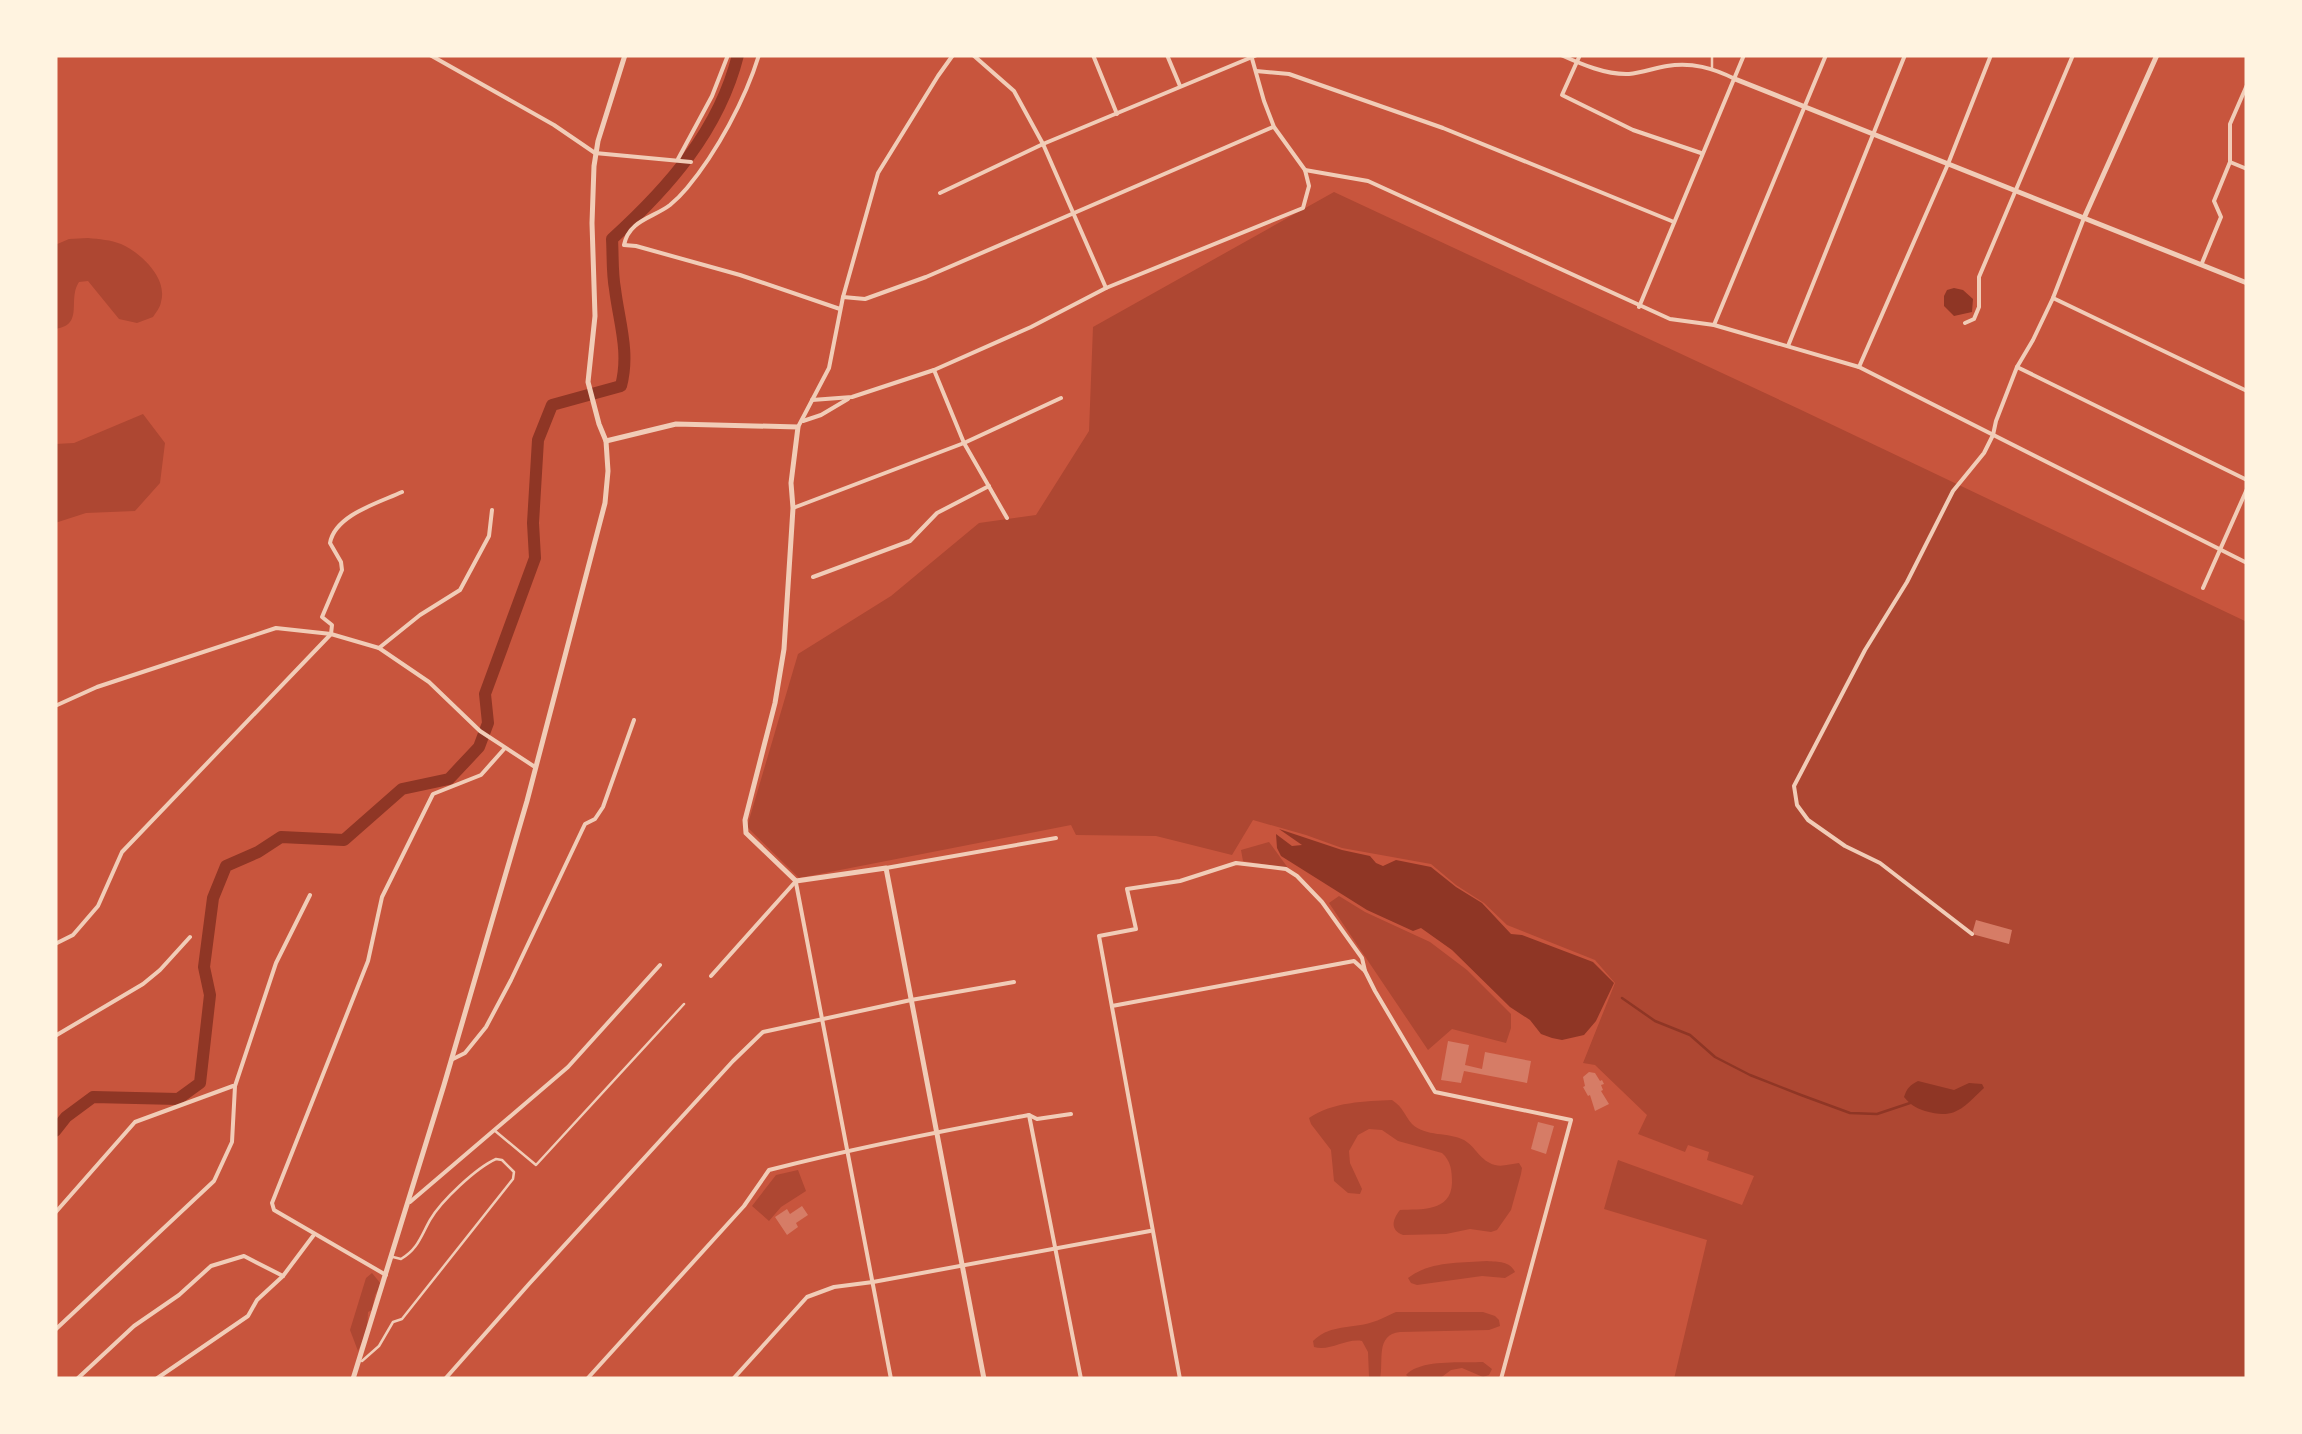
<svg xmlns="http://www.w3.org/2000/svg" width="2302" height="1434" font-family="'Roboto Condensed',sans-serif">
<style>
.green{fill:#ae4732}
.water{fill:#8f3625}
.lines{fill:none;stroke-linecap:round;stroke-linejoin:round}
.stream{stroke:#8f3625;stroke-width:2.5}
.river{stroke:#8f3625;stroke-width:12}
.building{fill:#d67c66}
.service{stroke:#f1ccb7;stroke-width:2.5}
.minor{stroke:#f1ccb7;stroke-width:4}
.tertiary{stroke:#f1ccb7;stroke-width:5}
</style>
<rect width="100%" height="100%" fill="#c8553d"/>
<!-- green -->
<g class="green">
<path d="M1334 192 1797 408 2247 622V1379H1674L1707 1240 1604 1209 1618 1160 1742 1205 1754 1176 1707 1160 1709 1152 1688 1145 1685 1152 1638 1134 1647 1115 1595 1065 1583 1063 1615 983 1595 960 1507 925 1484 903 1456 885 1431 864 1342 848 1306 835 1253 820 1232 855 1156 836 1076 835 1071 825 799 878 747 827 798 654 891 596 979 523 1036 515 1089 431 1093 327Z"/>
<path d="M88 238C99 239 111 240 121 244 141 253 168 278 161 302 160 308 156 312 153 317L137 323 119 319 88 281 79 282C67 300 85 325 55 329V245L69 239Z"/>
<path d="M143 414 165 443 160 483 135 511 86 513 55 523V444L74 443Z"/>
<path d="M1269 842 1288 868 1243 861 1241 850Z"/>
<path d="M1339 896 1365 912 1430 942 1467 970 1511 1014V1028L1506 1043 1452 1029 1428 1050 1329 903Z"/>
<path d="M1392 1100C1404 1108 1404 1115 1412 1124 1425 1137 1449 1132 1464 1140 1476 1147 1480 1161 1495 1165 1502 1167 1511 1164 1519 1163L1522 1168 1521 1174 1511 1210 1497 1230 1491 1232 1470 1229 1446 1234 1403 1235C1390 1230 1392 1220 1400 1210 1421 1209 1451 1212 1452 1183 1452 1171 1451 1161 1442 1153L1398 1141 1382 1130 1369 1129 1358 1135 1349 1151 1350 1163 1362 1189 1360 1194 1348 1193 1334 1181 1331 1150 1311 1124 1309 1118C1332 1102 1366 1101 1392 1100Z"/>
<path d="M798 1170 806 1191 781 1207 769 1221 752 1206 776 1175Z"/>
<path d="M1487 1261C1498 1262 1510 1261 1515 1272L1505 1278 1482 1276 1417 1285 1411 1283 1408 1278C1430 1261 1460 1263 1487 1261Z"/>
<path d="M372 1273 381 1284 375 1295 372 1310 368 1312 367 1331 358 1351 350 1330 366 1278Z"/>
<path d="M1396 1312H1483L1495 1316 1499 1320 1500 1326 1489 1330 1400 1332C1375 1335 1384 1360 1380 1379L1369 1377 1368 1352 1362 1341C1345 1338 1330 1352 1314 1347L1313 1341C1328 1326 1347 1328 1366 1324 1376 1322 1387 1316 1396 1312Z"/>
<path d="M1483 1362 1492 1369 1489 1375 1483 1377 1462 1368 1451 1370 1439 1379H1411L1406 1375C1420 1359 1461 1363 1483 1362Z"/>
</g>
<!-- water -->
<g class="water">
<path d="M1954 288 1963 290 1973 299 1972 312 1954 316 1944 306V296L1947 290Z"/>
<path d="M1279 829 1342 850 1370 856 1376 863 1383 866 1396 860 1431 867 1456 887 1482 903 1511 934 1522 935 1593 962 1614 983 1596 1021 1584 1035 1562 1040 1552 1038 1541 1034 1530 1020 1510 1007 1452 950 1421 928 1413 931 1367 910 1281 856 1277 848 1276 834 1292 846 1302 845Z"/>
<path d="M1918 1081 1954 1090 1969 1083 1982 1084 1984 1088C1963 1108 1955 1120 1925 1111 1915 1108 1910 1104 1904 1097 1907 1088 1910 1085 1918 1081Z"/>
</g>
<g class="lines">
<!-- stream -->
<path class="stream" d="M1622 998 1655 1021 1690 1035 1715 1057 1750 1075 1801 1095 1850 1113 1877 1114 1910 1103"/>
<!-- river -->
<path class="river" d="M55 1131 66 1117 93 1097 178 1099 200 1083 210 995 204 967 213 898 226 866 258 852 281 837 344 840 402 789 449 779 479 747 488 723 485 694 535 558 533 523 538 440 552 405 621 386C630 352 619 322 615 289 612 273 613 256 612 239 668 188 719 131 738 55"/>
</g>
<!-- building -->
<g class="building">
<path d="M1976 920 2012 930 2009 944 1972 934Z"/>
<path d="M1448 1041 1469 1045 1465 1065 1482 1069 1485 1052 1531 1061 1527 1083 1464 1071 1461 1083 1441 1080Z"/>
<path d="M1589 1072 1595 1073 1600 1081 1602 1080 1604 1084 1601 1085 1603 1090 1601 1091 1609 1104 1595 1111 1590 1095 1588 1096 1583 1087 1585 1086 1583 1077Z"/>
<path d="M1538 1122 1554 1126 1546 1154 1531 1149Z"/>
<path d="M802 1206 808 1215 796 1223 798 1227 787 1235 775 1217 787 1209 790 1214Z"/>
</g>
<g class="lines">
<!-- service -->
<g class="service">
<path d="M1712 68V55"/>
<path d="M494 1130 536 1165 684 1004"/>
<path d="M362 1361 379 1346 393 1322 402 1319 513 1179 514 1172 502 1160 496 1159C476 1168 441 1201 430 1220 421 1236 418 1249 401 1259L393 1257"/>
</g>
<!-- minor -->
<g class="minor">
<path d="M430 55 554 125 595 153 691 162"/>
<path d="M759 55C745 100 717 152 687 188 682 194 676 200 670 205 653 218 629 220 624 245L636 246 740 275 840 309"/>
<path d="M973 55 1014 91 1043 144 1106 288"/>
<path d="M1093 55 1117 114"/>
<path d="M1167 55 1180 86"/>
<path d="M1561 55C1581 64 1606 75 1629 74 1641 73 1655 68 1667 66 1692 62 1713 68 1735 79"/>
<path d="M1580 55 1562 95 1633 130 1701 153"/>
<path d="M1256 71 1289 74 1443 128 1674 222"/>
<path d="M678 159 712 96 728 55"/>
<path d="M2230 162 2247 169"/>
<path d="M1305 170 1368 181 1670 319 1714 325 1859 367 2247 563"/>
<path d="M940 193 1043 144 1257 55"/>
<path d="M2202 263 2221 217 2214 201 2230 162V124L2247 85"/>
<path d="M843 297 865 299 926 277 1273 127"/>
<path d="M2053 298 2247 391"/>
<path d="M1639 307 1744 55"/>
<path d="M1965 323 1974 319 1979 307V277L2073 55"/>
<path d="M1714 325 1826 55"/>
<path d="M1788 346 1905 55"/>
<path d="M1859 367 1948 164 1991 55"/>
<path d="M2017 367 2247 480"/>
<path d="M934 370 964 443 1007 518"/>
<path d="M812 400 852 397 934 370 1031 327 1106 288 1303 208 1309 186 1305 170 1274 127 1264 101 1251 55"/>
<path d="M803 421 821 415 848 399"/>
<path d="M798 427 829 368 843 297 878 173 938 76 953 55"/>
<path d="M793 508 964 443 1061 398"/>
<path d="M813 577 910 541 937 513 989 486"/>
<path d="M2203 588 2247 489"/>
<path d="M379 648 420 615 460 590 489 536 492 510"/>
<path d="M55 706 97 687 276 628 331 634 379 648 429 682 480 731 535 767"/>
<path d="M886 868 1056 838"/>
<path d="M796 883 891 1379"/>
<path d="M1972 934 1880 863 1845 846 1808 820 1797 805 1794 786 1865 650 1907 582 1953 491 1984 453 1993 435 1996 421 2017 367 2033 340 2053 298 2084 218"/>
<path d="M55 944 73 935 98 906 122 852 331 634 332 625 322 617 342 570 341 562 330 543C335 515 378 503 402 492"/>
<path d="M711 976 796 881"/>
<path d="M1112 1006 1354 961 1365 971 1375 991 1435 1092 1571 1120 1501 1379"/>
<path d="M55 1036 143 984 160 970 190 937"/>
<path d="M453 1059 465 1053 486 1027 511 980 585 824 595 819 603 807 634 720"/>
<path d="M1029 1115 1081 1379"/>
<path d="M410 1202 568 1067 660 965"/>
<path d="M55 1213 135 1122 233 1086"/>
<path d="M386 1275 274 1210 272 1203 368 961 382 897 433 794 481 775 505 748"/>
<path d="M55 1330 214 1181 232 1142 235 1086 276 963 310 895"/>
<path d="M77 1379 134 1326 179 1295 211 1266 244 1256 283 1276"/>
<path d="M156 1379 248 1316 257 1300 283 1276 313 1236"/>
<path d="M445 1379 529 1284 733 1061 763 1032 911 1000 1014 982"/>
<path d="M587 1379 744 1206 769 1170C855 1148 941 1131 1029 1115L1037 1119 1071 1114"/>
<path d="M733 1379 807 1297 834 1287 873 1282 1150 1231"/>
<path d="M1180 1379 1099 936 1136 929 1127 889 1180 881 1236 863 1286 869 1297 876 1322 902 1362 958 1365 971"/>
</g>
<!-- tertiary -->
<g class="tertiary">
<path d="M1735 79 2247 283"/>
<path d="M2084 218 2157 55"/>
<path d="M606 441 676 424 798 427 791 483 793 508 784 649 775 703 745 820 746 833 796 881 886 868 984 1379"/>
<path d="M353 1379 444 1085 527 801 605 503 608 471 606 441 599 424 588 382 595 316 592 223 594 166 598 141 625 55"/>
</g>
</g>
<!-- border -->
<rect width="2302" height="1434" fill="none" stroke="#fff3e0" stroke-width="115"/>
</svg>
